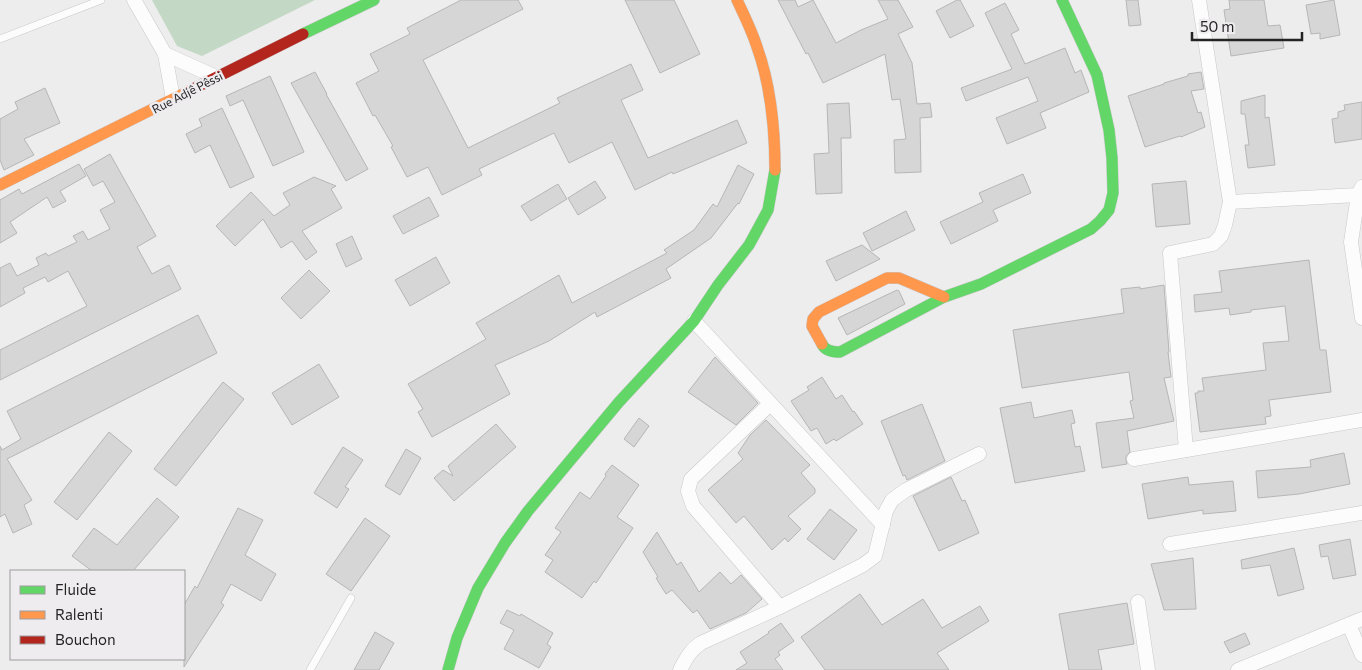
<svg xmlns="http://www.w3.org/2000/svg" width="1362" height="670" font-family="Commissioner,sans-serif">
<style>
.pitch{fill:#c3d8c5}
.building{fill:#d6d6d6;stroke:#b6b6b6}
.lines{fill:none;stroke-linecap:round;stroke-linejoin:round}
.lane-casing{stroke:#c8c8c8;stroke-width:8}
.street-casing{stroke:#c8c8c8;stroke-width:15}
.fast-casing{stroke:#c8c8c8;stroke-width:12}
.slow-casing{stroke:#c8c8c8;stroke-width:12}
.jam-casing{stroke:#c8c8c8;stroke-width:12}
.lane{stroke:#fcfcfc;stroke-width:7}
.street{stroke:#fcfcfc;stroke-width:14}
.fast{stroke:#63d668;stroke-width:11}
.slow{stroke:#ff974d;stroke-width:11}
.jam{stroke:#b3261e;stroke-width:11}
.labels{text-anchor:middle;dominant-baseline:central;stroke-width:5;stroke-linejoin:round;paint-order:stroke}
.street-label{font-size:12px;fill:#252425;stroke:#eeecee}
</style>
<rect width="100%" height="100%" fill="#ededed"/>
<!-- pitch -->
<path class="pitch" d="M152 0H315L202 56 177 46Z"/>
<!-- building -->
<g class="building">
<path d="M461 0H518L523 9 423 60 468 148 560 103 557 98 631 64 643 90 621 100 648 158 737 120 747 143 673 174 672 172 635 190 612 142 569 163 554 133 479 169 482 175 442 195 428 167 407 177 391 147 393 146 375 115 373 116 356 83 379 71 370 54 410 34 407 28Z"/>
<path d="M625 0H674L700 54 660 73Z"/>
<path d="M778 0H795L798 7 813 0 836 43 861 30 888 19 878 0H898L913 27 898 34 912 63 917 104 930 103 932 117 920 118 921 172 895 173 894 140 906 139 900 99 892 100 885 54 823 83 808 53 806 54Z"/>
<path d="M957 0H960L974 26 950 38 936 11Z"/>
<path d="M1126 0H1138L1141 25 1129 26Z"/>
<path d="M1229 0H1264L1268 26 1280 25 1284 48 1231 56 1224 10 1230 9Z"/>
<path d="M1334 0 1340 35 1320 39V33L1311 34 1306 5Z"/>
<path d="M1005 3 1019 30 1011 34 1025 64 1065 48 1075 73 1081 70 1089 92 1040 113 1046 128 1007 144 996 118 1038 101 1028 77 966 101 961 88 1012 69 985 13Z"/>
<path d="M315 72 327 94H326L368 169 346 181 291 83Z"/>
<path d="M1201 72 1204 89 1191 91 1198 113 1201 112 1205 127 1181 137 1180 136 1145 147 1128 96 1164 84V83L1188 76V74Z"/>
<path d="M270 76 304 152 273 166 243 100 230 106 226 96Z"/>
<path d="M45 88 60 123 24 139 34 155 4 170 0 160V119L18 109 15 102Z"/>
<path d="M1265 95V118L1269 117 1275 165 1248 168 1245 145H1249L1245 114H1241V101Z"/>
<path d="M1362 102V139L1335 143 1332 119 1338 118V112L1345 110 1344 105Z"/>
<path d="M849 103 851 138H841L842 193 816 194 814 154 829 153 827 104Z"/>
<path d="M222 108 254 177 230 188 210 145 195 153 186 134 202 126 199 119Z"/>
<path d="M110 154 156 236 137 247 152 274 169 265 181 289 0 380V350L87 306 68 271 48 282 45 277 23 288 25 293 0 307V268L10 263 17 276 39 265 36 258 46 253 48 256 77 242 73 236 83 231 88 240 110 229 100 210 115 202 103 181 93 186 84 169Z"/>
<path d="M79 164 86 176 60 191 66 201 53 208 47 197 10 222 17 233 0 243V200L19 189 22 194Z"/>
<path d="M738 165 754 174 739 204 738 203 711 238 666 269 671 278 597 317 595 312 549 341 495 365 510 394 432 437 418 412 423 409 408 384 486 339 476 323 559 275 572 303 667 253 664 250 694 230 713 204 717 207Z"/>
<path d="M1023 174 1031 193 993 210 998 221 951 244 940 222 983 202 979 193Z"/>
<path d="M314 177 336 186 331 189 342 208 302 231 317 252 306 260 292 241 281 248 263 219 235 246 216 226 251 192 274 216 290 205 283 193Z"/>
<path d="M595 181 606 198 578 215 568 198Z"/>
<path d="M1186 181 1190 224 1156 227 1152 184Z"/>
<path d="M558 184 567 199 531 221 521 206Z"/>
<path d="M429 197 439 216 403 234 393 216Z"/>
<path d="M906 211 915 230 872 251 863 233Z"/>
<path d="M352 236 362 259 346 267 336 244Z"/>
<path d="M862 245 880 259 836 281 826 261Z"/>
<path d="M436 257 450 283 410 306 395 280Z"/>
<path d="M1309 260 1320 350H1326L1331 392 1269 400 1271 416 1265 417 1266 424 1200 432 1195 393H1198V391H1204L1202 378 1266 370 1263 343 1289 341 1285 306 1251 310V312L1230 315 1229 308 1195 312 1194 295 1222 292 1219 271Z"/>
<path d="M309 270 330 291 301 319 281 298Z"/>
<path d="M1164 285 1169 352H1168L1171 377 1164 378 1174 421 1127 431 1130 452 1126 456V461L1127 464 1102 468 1096 423 1134 418 1130 401 1133 400 1129 372 1022 388 1013 330 1124 313 1121 289 1140 287V289Z"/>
<path d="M897 290 899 291 905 304 847 335 838 318Z"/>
<path d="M198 315 217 353 7 459 32 500 24 505 32 524 13 533 5 514 0 517V446L2 450 21 439 7 411Z"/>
<path d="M715 357 758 403 736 425 688 392Z"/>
<path d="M319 364 339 397 292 425 272 393Z"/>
<path d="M822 377 836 399 842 395 853 412 854 411 863 424 836 441 834 439 826 444 817 428 811 431 791 401 809 390 807 387Z"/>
<path d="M223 382 244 399 176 486 154 469Z"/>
<path d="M1031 402 1034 418 1072 410 1075 423 1071 424 1075 447 1080 446 1085 471 1015 483 1000 408Z"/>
<path d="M922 404 945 461 907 480 905 475 903 476 881 421Z"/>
<path d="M639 418 649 426 634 447 624 439Z"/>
<path d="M766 420 810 465 801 473 815 489V493L788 516 801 529 788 542 785 538 772 550 744 516 736 523 708 490 743 459 738 453 750 435Z"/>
<path d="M496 424 516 447 454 501 434 478 443 470 453 476 448 466Z"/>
<path d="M109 432 132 451 77 520 54 502Z"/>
<path d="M343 447 363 460 345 487 349 489 337 508 314 493Z"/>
<path d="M406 449 421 458 400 495 385 486Z"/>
<path d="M1344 453 1350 484 1299 494 1258 498 1256 471 1311 467 1310 460Z"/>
<path d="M612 465 639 485 617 517 633 528 596 583 594 581 582 598 545 572 553 560 545 555 561 532 555 528 580 492 590 499 606 476 605 474Z"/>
<path d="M951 477 962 501 965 500 979 533 939 551 913 496Z"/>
<path d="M1188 477 1189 485 1233 481 1236 511 1203 514V510L1148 519 1142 484Z"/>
<path d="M157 498 179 517 133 571H92L72 556 94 528 117 545Z"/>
<path d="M238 508 263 520 245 555 276 574 261 601 231 584 221 603 224 605 184 667V605L195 586 197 588Z"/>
<path d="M830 509 857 530 834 560 807 539Z"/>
<path d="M365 518 390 536 351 591 326 574Z"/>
<path d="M657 532 677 565 681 562 699 592 720 572 731 584 741 575 762 599 746 613 710 629 697 610 693 613 672 590 666 594 656 578 658 577 643 552Z"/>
<path d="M1350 539 1356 575 1333 579 1328 556 1321 557 1319 545Z"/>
<path d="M1294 548 1304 589 1278 596 1270 565 1242 569 1241 560Z"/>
<path d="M1193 558 1196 609 1164 610 1151 564Z"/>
<path d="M860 594 882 625 923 599 942 628 980 606 989 621 937 653 949 670H825L801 637Z"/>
<path d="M1127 603 1134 644 1098 650 1102 670H1069L1059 614Z"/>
<path d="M507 610 520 616 521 614 553 633 547 644 551 647 539 668 504 649 514 630 500 623Z"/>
<path d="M781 623 794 641 778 652 780 655 775 659 783 670H736L747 663 740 652 769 633 768 632Z"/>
<path d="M375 632 394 643 379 670H354Z"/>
<path d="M1245 633 1250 644 1230 653 1224 642Z"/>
</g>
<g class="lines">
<defs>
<g id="lane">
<path d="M0 39 101 0"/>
<path d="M310 670 351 598"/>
</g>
<g id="street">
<path d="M134 0 165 54 173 99"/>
<path d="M165 54 216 77"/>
<path d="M1362 187 1358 195 1351 242 1362 318"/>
<path d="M1230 202 1358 195"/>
<path d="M694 321 883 525"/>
<path d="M770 404 691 479 688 491 693 506 780 607"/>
<path d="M1186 450 1170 253 1213 244 1221 236 1225 225 1230 202 1199 0"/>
<path d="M1134 459 1362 420"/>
<path d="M1170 544 1362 513"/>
<path d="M1138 602 1148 670"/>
<path d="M1349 625 1362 655"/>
<path d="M680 670C686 659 690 650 701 643L780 607 863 565 875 556 886 511 892 500 906 490 979 454"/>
<path d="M1238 670 1362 619"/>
</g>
<g id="fast">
<path d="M303 34 374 0"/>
<path d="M822 344C825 351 833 352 840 352L944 297 981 284 1091 229 1100 221 1109 210 1113 193 1112 158 1109 130 1097 75 1062 0"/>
<path d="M448 670 457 638 478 588 505 543 528 511 619 402 694 321 718 285 749 245 768 210 775 170"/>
</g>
<g id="slow">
<path d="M737 0C744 15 752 31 757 47 771 86 775 128 775 170"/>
<path d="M0 185 191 90"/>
<path d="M822 344 812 326 813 319 819 312 887 278H899L944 297"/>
</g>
<path id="jam" d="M191 90 303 34"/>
</defs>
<!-- lane casing -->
<use href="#lane" class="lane-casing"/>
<!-- street casing -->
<use href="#street" class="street-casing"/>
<!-- fast casing -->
<use href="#fast" class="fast-casing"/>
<!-- slow casing -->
<use href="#slow" class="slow-casing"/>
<!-- jam casing -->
<use href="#jam" class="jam-casing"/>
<!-- lane -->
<use href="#lane" class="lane"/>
<!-- street -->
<use href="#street" class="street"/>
<!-- fast -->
<use href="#fast" class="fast"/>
<!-- slow -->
<use href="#slow" class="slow"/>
<!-- jam -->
<use href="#jam" class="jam"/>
</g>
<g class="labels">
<!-- street labels -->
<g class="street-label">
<text transform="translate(187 92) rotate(-27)">Rue Adjê Pêssi</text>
</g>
</g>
<!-- legend -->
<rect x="10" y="570" width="175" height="90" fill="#eeecee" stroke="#9e9c9e"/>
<rect x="20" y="586" width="25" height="8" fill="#63d668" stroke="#9e9c9e"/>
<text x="55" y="595" font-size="15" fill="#252425">Fluide</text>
<rect x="20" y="611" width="25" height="8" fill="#ff974d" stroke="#9e9c9e"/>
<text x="55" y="620" font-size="15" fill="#252425">Ralenti</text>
<rect x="20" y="636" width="25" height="8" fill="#b3261e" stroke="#9e9c9e"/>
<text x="55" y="645" font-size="15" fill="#252425">Bouchon</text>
<!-- scale -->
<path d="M1192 32v8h110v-8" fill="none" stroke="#252425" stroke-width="2.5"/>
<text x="1200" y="32" font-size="15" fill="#252425" stroke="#eeecee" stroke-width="4" paint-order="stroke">50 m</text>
</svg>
